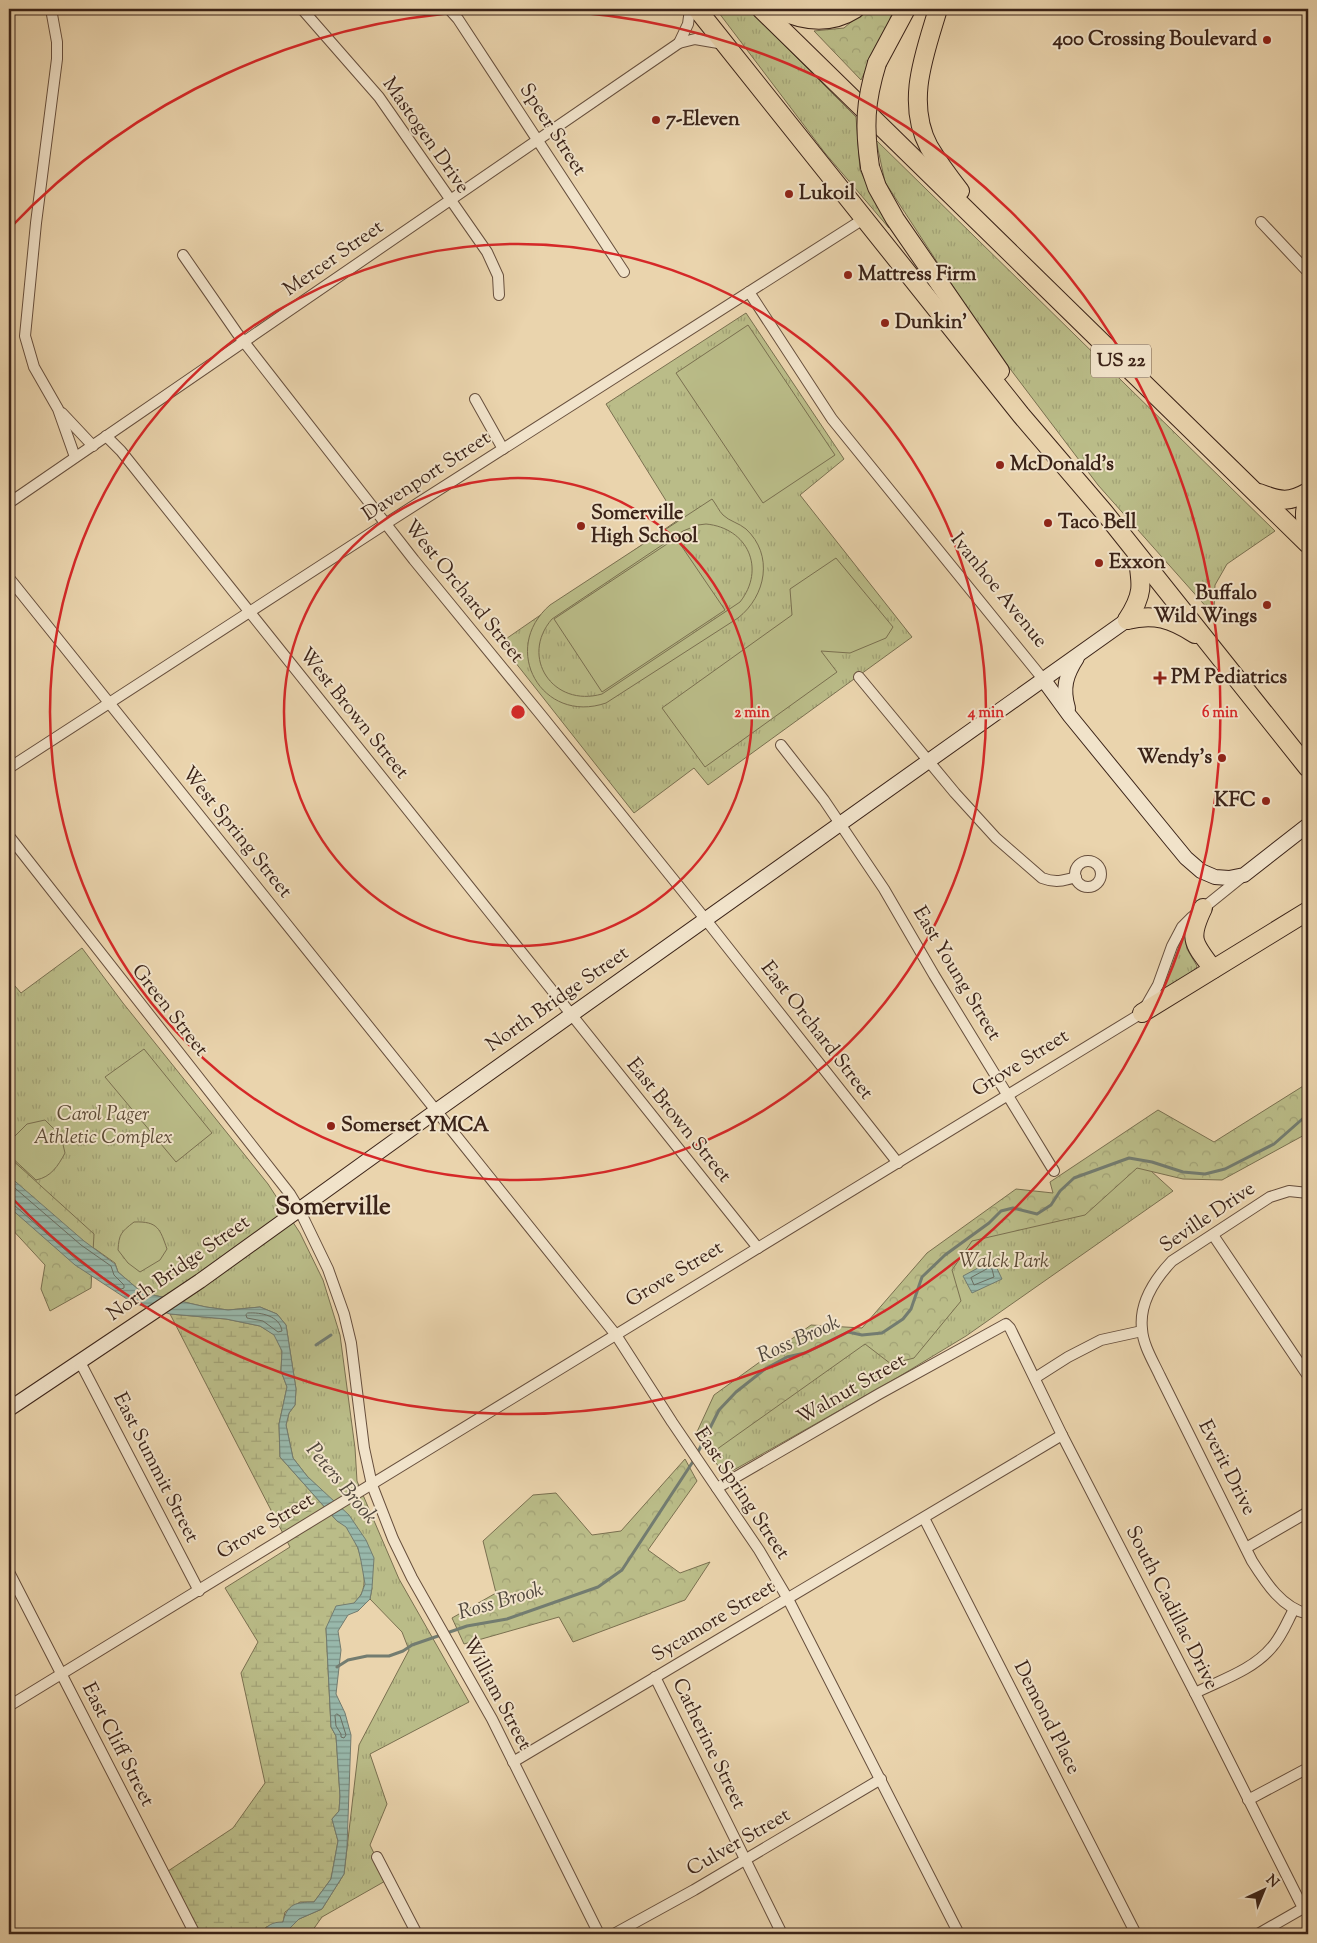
<svg xmlns="http://www.w3.org/2000/svg" width="1317" height="1943" font-family="'Sorts Mill Goudy',serif">
<style>
.grass{fill:url(#grass-tufts);stroke:#7a7050}
.forest{fill:url(#forest-crowns);stroke:#7a7050}
.wetland{fill:url(#wetland-marsh);stroke:#7a7050}
.pitch{fill:#babc88;stroke:#7a7050;fill-rule:evenodd}
.water{fill:url(#water-rules);stroke:#737c70}
.lines{fill:none;stroke-linecap:round;stroke-linejoin:round}
.shore{stroke:#6a6e62;stroke-width:1}
.stream{stroke:#737c70;stroke-width:3}
.street-casing{stroke:#674f3d;stroke-width:12}
.secondary-casing{stroke:#3b2318;stroke-width:16}
.highway-casing{stroke:#3b2318;stroke-width:20}
.street{stroke:#f1e3ca;stroke-width:10}
.secondary{stroke:#f1e3ca;stroke-width:14}
.highway{stroke:#ead4ad;stroke-width:18}
.highway-bridge-casing{stroke:#3b2318;stroke-width:20;stroke-linecap:butt}
.highway-bridge{stroke:#ead4ad;stroke-width:18}
.ring{fill:none;stroke:#d62828;stroke-width:2.5}
.poi-dot{fill:#8f2418;stroke:#f1e3ca;stroke-width:2}
.labels{text-anchor:middle;dominant-baseline:central;stroke-width:4;stroke-linejoin:round;paint-order:stroke}
.shield{fill:#f1e3ca;stroke:#725d4d;stroke-width:1}
.shield-label{font-size:19px;font-weight:bold;fill:#3b2318}
.poi-label{font-size:20px;font-weight:bold;fill:#3b2318;stroke:#f1e3ca;text-anchor:start}
.street-label{font-size:20px;fill:#3b2318;stroke:#f1e3ca}
.park-label{font-size:20px;font-style:italic;fill:#5b4934;stroke:#f1e3ca}
.water-label{font-size:21px;font-style:italic;fill:#52483d;stroke:#f1e3ca}
.district-label{font-size:25px;font-weight:bold;fill:#3b2318;stroke:#f1e3ca}
.centre{fill:#d62828;stroke:#f1e3ca;stroke-width:2.5}
.ring-label{font-size:15px;text-anchor:middle;font-weight:bold;fill:#d62828;stroke:#f1e3ca;stroke-width:4;stroke-linejoin:round;paint-order:stroke}
</style>
<defs>
<pattern id="grass-tufts" width="24" height="20" patternUnits="userSpaceOnUse" patternTransform="scale(1.25)"><rect width="24" height="20" fill="#babc88"/><path d="M3 7l-1-3M5 7V3M7 7l1-3M15 17l-1-3M17 17v-4M19 17l1-3" fill="none" stroke="#a1a175"/></pattern>
<pattern id="forest-crowns" width="20" height="18" patternUnits="userSpaceOnUse" patternTransform="scale(1.25)"><rect width="20" height="18" fill="#babc88"/><path d="M2 6a3 3 0 1 1 6 0M12 15a3 3 0 1 1 6 0" fill="none" stroke="#a1a175"/></pattern>
<pattern id="wetland-marsh" width="20" height="14" patternUnits="userSpaceOnUse" patternTransform="scale(1.25)"><rect width="20" height="14" fill="#babc88"/><path d="M1 5h8M5 5V1M11 12h8M15 12V8" fill="none" stroke="#a1a175"/></pattern>
<pattern id="water-rules" width="6" height="5" patternUnits="userSpaceOnUse" patternTransform="scale(1.25)"><rect width="6" height="5" fill="#98b8ab"/><path d="M0 2.5h6" fill="none" stroke="#7d958a"/></pattern>
</defs>
<rect width="100%" height="100%" fill="#ead4ad"/>
<filter id="stains"><feTurbulence type="fractalNoise" baseFrequency=".004" numOctaves="4"/><feColorMatrix values="0 0 0 0 .2 0 0 0 0 .09 0 0 0 0 .02 0 0 0 .5 -.17"/></filter>
<radialGradient id="worn" r=".72"><stop offset=".6" stop-color="#630" stop-opacity="0"/><stop offset="1" stop-color="#630" stop-opacity=".3"/></radialGradient>
<!-- grass -->
<g class="grass">
<path d="M716 9H748L856 117 860 170 889 228 825 153Z"/>
<path d="M876 140 1275 531 1227 564 1215 585 1214 609 1209 610 1098 485 986 337 885 182Z"/>
<path d="M746 313 844 459 800 495 912 637 708 785 694 768 634 813 500 643 678 520 606 404Z"/>
<path d="M1183 935 1185 936 1187 949 1197 966 1196 969 1165 990 1164 988Z"/>
<path d="M82 948 123 1003 268 1184 300 1233 323 1280 340 1335 355 1448 357 1481 399 1579 469 1702 370 1754 387 1804 370 1845 387 1880 322 1917 310 1934H284L299 1919 322 1909 344 1874 359 1745 409 1650 402 1632 370 1599 372 1588 324 1493 307 1476 293 1458 286 1425 289 1413 295 1405 296 1389 286 1325 277 1314 260 1307 228 1310 206 1307 153 1295 139 1290 118 1272 115 1263 84 1241 9 1176V979L21 993Z"/>
<path d="M1139 1160 1173 1191 966 1336 895 1379 725 1475 707 1451 842 1340 876 1341 928 1280 983 1231Z"/>
</g>
<!-- forest -->
<g class="forest">
<path d="M866 9H895L861 80 814 31 844 28Z"/>
<path d="M1308 1083V1133L1222 1180 1183 1179 1137 1168 1085 1215 972 1241 952 1270 961 1301 914 1358 891 1364 865 1344 713 1452 707 1453 696 1434 714 1395 811 1325 862 1328 927 1253 1016 1189 1053 1193 1050 1182 1158 1110 1214 1142Z"/>
<path d="M9 1157 94 1234 91 1288 50 1311 41 1289 45 1265 9 1226Z"/>
<path d="M685 1459 697 1481 648 1550 680 1573 710 1562 685 1600 573 1642 559 1617 464 1644 452 1618 496 1593 483 1541 533 1495 556 1493 592 1535 621 1531Z"/>
</g>
<!-- wetland -->
<path class="wetland" d="M170 1314 226 1319 260 1326 275 1335 282 1351 281 1371 287 1387 279 1424 280 1457 337 1521C340 1522 344 1525 347 1527 358 1541 371 1581 360 1596 351 1609 337 1618 326 1628L331 1727 336 1736 340 1796 339 1811 332 1819 338 1841 331 1879 314 1902H300L285 1912 283 1922 266 1927 262 1934H193L162 1875 233 1828 265 1783 241 1673 258 1642 225 1588 290 1547Z"/>
<!-- pitch -->
<g class="pitch">
<path d="M748 325 835 455 763 503 676 373Z"/>
<path d="M712 499C716 504 719 511 723 515 729 521 739 523 746 529 774 555 766 596 738 618L606 703C542 725 499 649 550 605ZM706 524C748 528 766 569 740 602L602 694C553 708 519 657 552 619L683 531 698 525Z"/>
<path d="M676 538 725 610 602 692 554 619Z"/>
<path d="M836 558 893 627 886 638 850 653 821 651 837 672 705 767 662 708 792 615 790 589Z"/>
<path d="M144 1049 212 1133 176 1162 105 1077Z"/>
<path d="M45 1120 61 1136 65 1153C58 1166 51 1177 36 1180L9 1155V1142L27 1124Z"/>
<path d="M134 1222C158 1221 160 1229 167 1249L160 1260 140 1272 128 1263 118 1250C119 1234 121 1232 134 1222Z"/>
</g>
<!-- water -->
<g class="water">
<path d="M9 1176 84 1241 115 1264 118 1272 139 1290 153 1295 206 1307 228 1310 260 1307 277 1314 286 1325 296 1389 295 1405 289 1413 286 1425 293 1458 307 1476 349 1515 366 1540 374 1558 372 1588 370 1599 358 1611 348 1615 338 1631 341 1650 336 1694 345 1713 351 1735 347 1847 344 1874 322 1909 299 1919 284 1934H262C267 1925 272 1922 283 1922 287 1904 296 1902 314 1902L331 1879 338 1841 332 1819 339 1811 340 1796 336 1736 331 1727 326 1628 336 1606 354 1603 361 1595 365 1584 361 1561 358 1548 346 1527 337 1521 280 1457 279 1424 287 1387 281 1371 282 1351 274 1335 260 1326 226 1319 170 1314 133 1303 75 1265 9 1207Z"/>
<path d="M993 1260 1002 1279 972 1293 963 1276Z"/>
</g>
<g class="lines">
<!-- shore -->
<g class="shore">
<path d="M9 1183 81 1245 111 1266 114 1275 124 1285V1288L121 1289 78 1261 14 1205 9 1204"/>
<path d="M989 1268 992 1269 994 1277 974 1285 971 1278Z"/>
<path d="M248 1313C261 1312 280 1316 282 1331L278 1332 263 1321 247 1318 246 1315Z"/>
<path d="M337 1714 340 1716 346 1735 344 1738 341 1737V1734L336 1726 335 1716Z"/>
</g>
<!-- stream -->
<g class="stream">
<path d="M316 1345 331 1335"/>
<path d="M697 1454 719 1410 736 1392 765 1369 787 1357 805 1353 848 1332 862 1335 882 1333 903 1319 911 1309 922 1277 945 1255 989 1223 1001 1211 1013 1208 1037 1214 1051 1205 1060 1191 1074 1178 1129 1158 1152 1162 1183 1172 1205 1174 1225 1169 1274 1144 1308 1114"/>
<path d="M337 1667 348 1660 367 1656H389L403 1651 412 1645 467 1626 507 1619 598 1587 622 1570 694 1460"/>
</g>
<defs>
<g id="street">
<path d="M51 9 57 42V59L36 223 25 336 34 367 58 409 75 457"/>
<path d="M302 9 379 97 487 252 498 276 499 295"/>
<path d="M449 9 458 19 624 272"/>
<path d="M679 43 688 24 690 9"/>
<path d="M1261 222 1308 272"/>
<path d="M183 255 237 333 414 560 541 715 706 920 898 1163"/>
<path d="M749 292 832 419 1043 679"/>
<path d="M475 399 503 449"/>
<path d="M62 413 93 446"/>
<path d="M106 436 121 451 758 1248"/>
<path d="M9 503 679 43 695 39 724 44"/>
<path d="M9 578 616 1335 672 1422 759 1550 788 1599 959 1934"/>
<path d="M859 677 955 793 996 838 1042 878C1055 883 1063 881 1076 877"/>
<path d="M781 745 824 800 884 889 934 975 1054 1171"/>
<path d="M9 768 379 528 865 218"/>
<path d="M9 836 290 1194 299 1209 328 1269 344 1314 351 1343 364 1448 372 1485 393 1539 412 1578 492 1719 599 1934"/>
<circle cx="1088" cy="874" r="13"/>
<path d="M1308 1193 1289 1191 1270 1197 1172 1261C1155 1279 1139 1303 1142 1329 1143 1345 1153 1361 1160 1376L1252 1561C1266 1583 1282 1608 1308 1614"/>
<path d="M1213 1235 1308 1376"/>
<path d="M80 1362 199 1591"/>
<path d="M1035 1378 1068 1357 1101 1340 1142 1331"/>
<path d="M717 1488 879 1394 1006 1324 1010 1328 1062 1435 1195 1693 1303 1908"/>
<path d="M924 1518 1136 1934"/>
<path d="M1246 1548 1308 1512"/>
<path d="M9 1572 195 1934"/>
<path d="M655 1677 782 1934"/>
<path d="M1195 1693C1221 1680 1253 1670 1272 1647 1282 1636 1287 1622 1294 1609"/>
<path d="M9 1706 1142 1013 1158 985 1172 946 1182 927 1191 918 1243 876"/>
<path d="M513 1762 1062 1435"/>
<path d="M1248 1800 1308 1768"/>
<path d="M377 1857 417 1934"/>
<path d="M614 1934 694 1890 881 1779"/>
<path d="M1258 1934 1307 1906"/>
</g>
<g id="secondary">
<path d="M1043 679 1070 716 1172 841 1186 858 1201 871 1215 877 1229 878 1244 875 1308 825"/>
<path d="M1068 708C1062 688 1066 675 1077 658"/>
<path d="M9 1409 200 1281 443 1106 1127 620"/>
</g>
<g id="highway">
<path d="M697 9 1021 415 1104 512 1308 768"/>
<path d="M761 9 1308 544"/>
<path d="M777 9C802 21 830 25 855 9"/>
<path d="M938 9C925 53 905 102 929 147 938 162 949 177 960 191"/>
<path d="M877 63 906 9"/>
<path d="M870 167 877 187 895 219 1000 371"/>
<path d="M1259 493C1280 501 1289 503 1308 492"/>
<path d="M1308 500C1303 512 1305 521 1308 533"/>
<path d="M1127 620C1154 613 1172 619 1195 634"/>
<path d="M1127 620C1144 594 1142 585 1137 555"/>
<path d="M1203 908C1188 939 1193 943 1213 969"/>
<path d="M1142 1013 1308 911"/>
</g>
</defs>
<!-- street casing -->
<use href="#street" class="street-casing"/>
<!-- secondary casing -->
<use href="#secondary" class="secondary-casing"/>
<!-- highway casing -->
<use href="#highway" class="highway-casing"/>
<!-- street -->
<use href="#street" class="street"/>
<!-- secondary -->
<use href="#secondary" class="secondary"/>
<!-- highway -->
<use href="#highway" class="highway"/>
<defs>
<path id="highway-bridge" d="M870 167C864 127 865 102 877 63"/>
</defs>
<!-- highway-bridge casing -->
<use href="#highway-bridge" class="highway-bridge-casing"/>
<!-- highway-bridge -->
<use href="#highway-bridge" class="highway-bridge"/>
</g>
<!-- distance rings -->
<g class="ring">
<circle cx="518" cy="712" r="234"/>
<circle cx="518" cy="712" r="468"/>
<path d="M9 229A702 702 0 1 1 9 1195"/>
</g>
<!-- markers -->
<g class="poi-dot">
<circle cx="1267" cy="40" r="5"/>
<circle cx="656" cy="120" r="5"/>
<circle cx="789" cy="194" r="5"/>
<circle cx="848" cy="275" r="5"/>
<circle cx="885" cy="323" r="5"/>
<circle cx="1000" cy="465" r="5"/>
<circle cx="1048" cy="523" r="5"/>
<circle cx="581" cy="526" r="5"/>
<circle cx="1099" cy="563" r="5"/>
<circle cx="1267" cy="605" r="5"/>
<path d="M1157.5 670.5h5v5h5v5h-5v5h-5v-5h-5v-5h5z"/>
<circle cx="1222" cy="758" r="5"/>
<circle cx="1266" cy="801" r="5"/>
<circle cx="331" cy="1126" r="5"/>
</g>
<g class="labels">
<!-- shield labels -->
<rect class="shield" x="1091" y="344.5" width="60" height="33" rx="4"/>
<g class="shield-label">
<text x="1121" y="361">US 22</text>
</g>
<!-- poi labels -->
<g class="poi-label">
<text x="1257" y="40" text-anchor="end">400 Crossing Boulevard</text>
<text x="666" y="120">7-Eleven</text>
<text x="799" y="194">Lukoil</text>
<text x="858" y="275">Mattress Firm</text>
<text x="895" y="323">Dunkin'</text>
<text x="1010" y="465">McDonald's</text>
<text x="591" y="514">Somerville<tspan x="591" dy="23">High School</tspan></text>
<text x="1058" y="523">Taco Bell</text>
<text x="1109" y="563">Exxon</text>
<text x="1257" y="594" text-anchor="end">Buffalo<tspan x="1257" dy="23">Wild Wings</tspan></text>
<text x="1171" y="678">PM Pediatrics</text>
<text x="1212" y="758" text-anchor="end">Wendy's</text>
<text x="1256" y="801" text-anchor="end">KFC</text>
<text x="341" y="1126">Somerset YMCA</text>
</g>
<!-- street labels -->
<g class="street-label">
<text transform="translate(552 130) rotate(57)">Speer Street</text>
<text transform="translate(425 136) rotate(55)">Mastogen Drive</text>
<text transform="translate(334 259) rotate(-35)">Mercer Street</text>
<text transform="translate(427 477) rotate(-33)">Davenport Street</text>
<text transform="translate(998 591) rotate(51)">Ivanhoe Avenue</text>
<text transform="translate(463 592) rotate(51)">West Orchard Street</text>
<text transform="translate(353 714) rotate(51)">West Brown Street</text>
<text transform="translate(236 833) rotate(51)">West Spring Street</text>
<text transform="translate(956 974) rotate(59)">East Young Street</text>
<text transform="translate(558 1000) rotate(-35)">North Bridge Street</text>
<text transform="translate(169 1011) rotate(52)">Green Street</text>
<text transform="translate(816 1031) rotate(52)">East Orchard Street</text>
<text transform="translate(1021 1064) rotate(-32)">Grove Street</text>
<text transform="translate(678 1121) rotate(51)">East Brown Street</text>
<text transform="translate(1208 1218) rotate(-34)">Seville Drive</text>
<text transform="translate(179 1269) rotate(-35)">North Bridge Street</text>
<text transform="translate(675 1275) rotate(-31)">Grove Street</text>
<text transform="translate(852 1390) rotate(-30)">Walnut Street</text>
<text transform="translate(155 1468) rotate(63)">East Summit Street</text>
<text transform="translate(1226 1468) rotate(63)">Everit Drive</text>
<text transform="translate(741 1494) rotate(56)">East Spring Street</text>
<text transform="translate(266 1527) rotate(-31)">Grove Street</text>
<text transform="translate(1171 1608) rotate(63)">South Cadillac Drive</text>
<text transform="translate(714 1622) rotate(-31)">Sycamore Street</text>
<text transform="translate(496 1694) rotate(62)">William Street</text>
<text transform="translate(1046 1718) rotate(63)">Demond Place</text>
<text transform="translate(708 1744) rotate(64)">Catherine Street</text>
<text transform="translate(117 1745) rotate(63)">East Cliff Street</text>
<text transform="translate(739 1843) rotate(-30)">Culver Street</text>
</g>
<!-- park labels -->
<g class="park-label">
<text x="103" y="1115">Carol Pager<tspan x="103" dy="23">Athletic Complex</tspan></text>
<text x="1004" y="1262">Walck Park</text>
</g>
<!-- water labels -->
<g class="water-label">
<text transform="translate(799 1340) rotate(-24)">Ross Brook</text>
<text transform="translate(341 1484) rotate(50)">Peters Brook</text>
<text transform="translate(501 1602) rotate(-16)">Ross Brook</text>
</g>
<!-- district labels -->
<g class="district-label">
<text x="333" y="1208">Somerville</text>
</g>
</g>
<circle cx="518" cy="712" r="8" class="centre"/>
<g class="ring-label">
<text x="752" y="717">2 min</text>
<text x="986" y="717">4 min</text>
<text x="1220" y="717">6 min</text>
</g>
<!-- margin -->
<rect width="1317" height="1943" fill="none" stroke="#ead4ad" stroke-width="30"/>
<rect x="10" y="10" width="1297" height="1923" fill="none" stroke="#3b2318" stroke-width="2.5"/>
<rect x="15" y="15" width="1287" height="1913" fill="none" stroke="#3b2318"/>
<!-- north arrow -->
<g transform="translate(1264 1890) rotate(44)" stroke="#f1e3ca" stroke-width="4" paint-order="stroke">
<path d="M0-4L9 19L0 12L-9 19Z" fill="#3b2318"/>
<text y="-8" font-size="14" font-weight="bold" text-anchor="middle" fill="#3b2318">N</text>
</g>
<rect width="100%" height="100%" filter="url(#stains)"/>
<rect width="100%" height="100%" fill="url(#worn)"/>
</svg>
